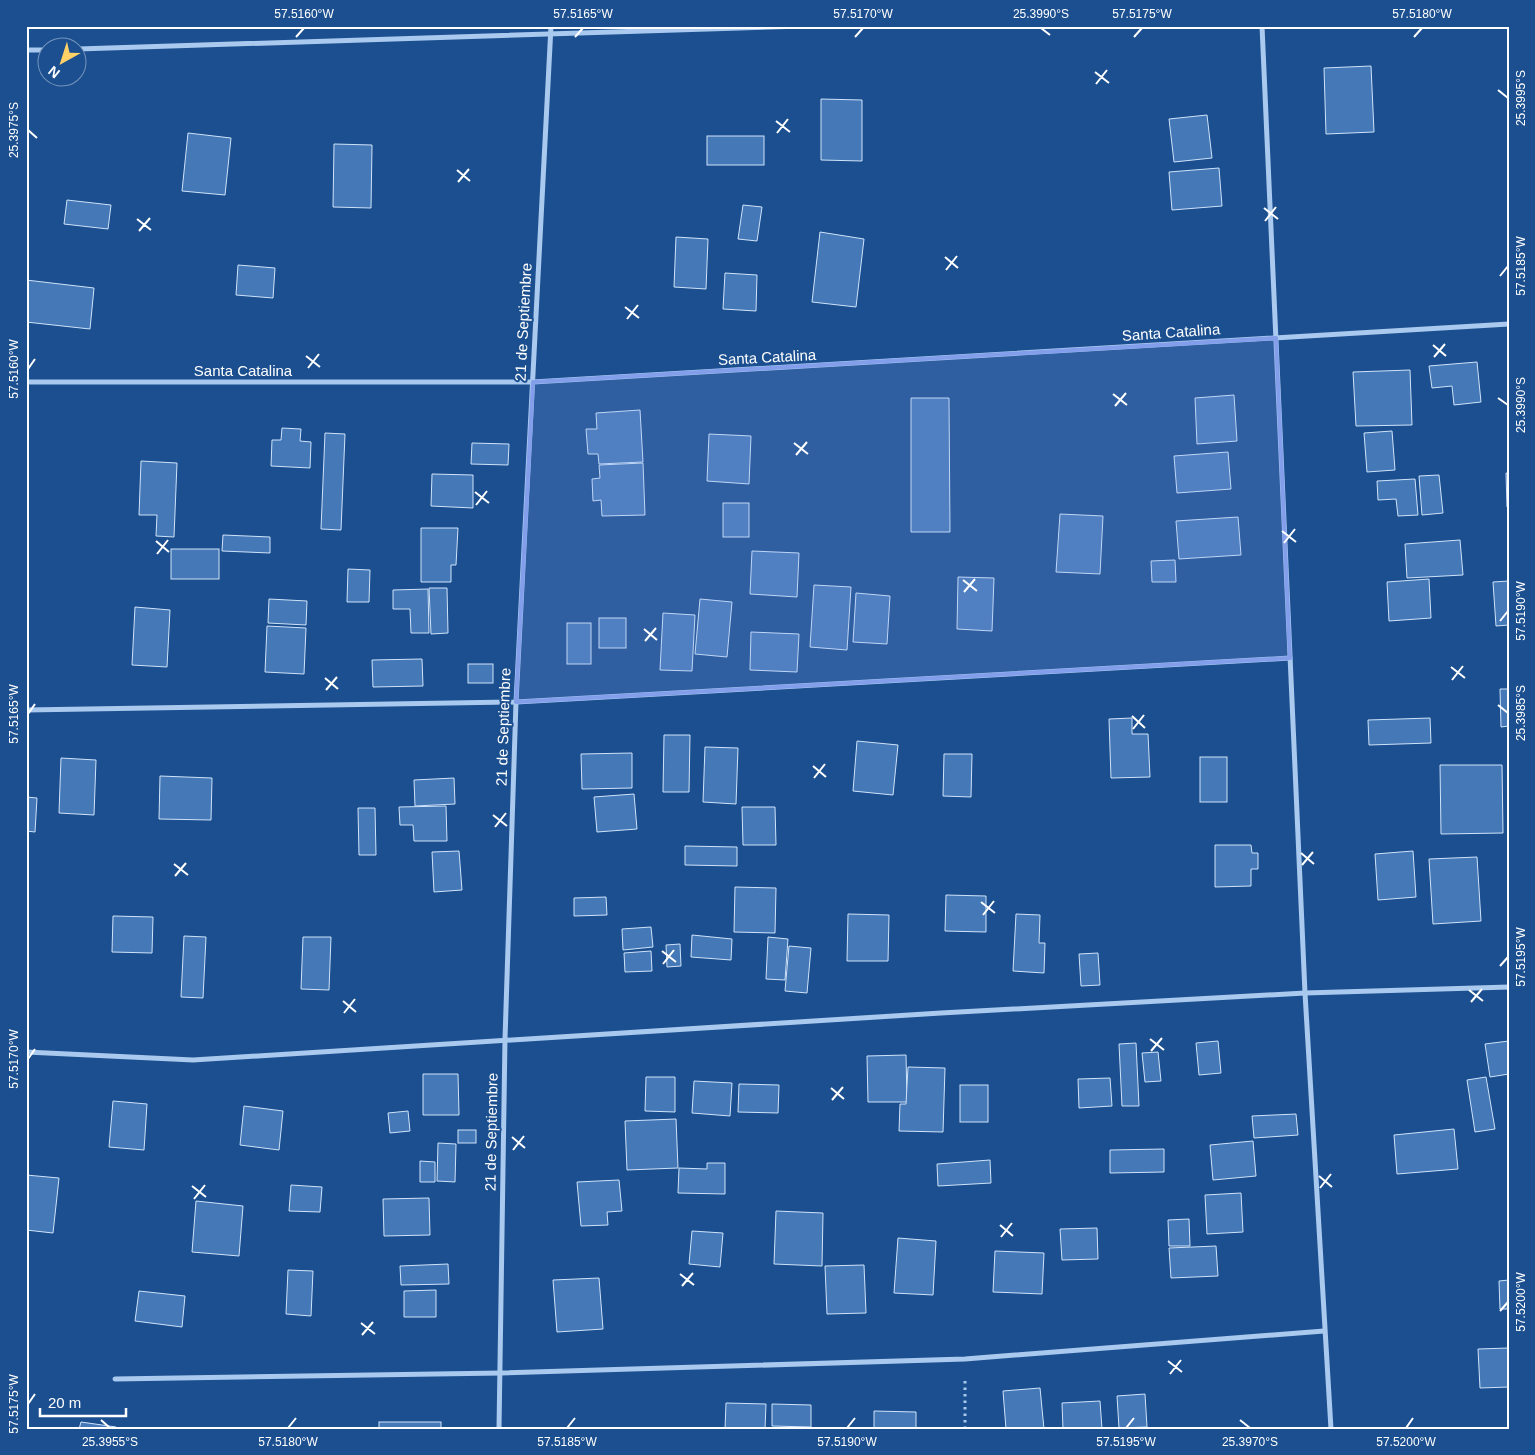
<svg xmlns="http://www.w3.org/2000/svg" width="1535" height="1455" font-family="Helvetica,sans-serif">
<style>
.building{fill:#4478b7;stroke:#cfe3fa}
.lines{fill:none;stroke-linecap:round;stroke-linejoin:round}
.path{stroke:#a9c9ee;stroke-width:3;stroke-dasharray:2.5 4;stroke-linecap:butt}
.minor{stroke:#a9c9ee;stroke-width:5}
.marked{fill:#839eea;fill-opacity:0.2;stroke:#839eea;stroke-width:4;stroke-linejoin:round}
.ticks{fill:none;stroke:#fff;stroke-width:2}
.labels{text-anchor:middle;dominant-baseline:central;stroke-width:4;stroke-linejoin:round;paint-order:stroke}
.street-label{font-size:15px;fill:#fff;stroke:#1b4f8f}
.neatline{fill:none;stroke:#fff;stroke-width:2}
.ticks-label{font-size:12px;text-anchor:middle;fill:#fff}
</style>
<rect width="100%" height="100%" fill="#1b4f8f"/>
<!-- building -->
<g class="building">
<path d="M1371 66 1374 132 1326 134 1324 68Z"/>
<path d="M821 99 862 100V161L821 160Z"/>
<path d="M1207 115 1212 158 1174 162 1169 119Z"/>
<path d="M188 133 231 138 225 195 182 191Z"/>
<rect x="707" y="136" width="57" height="29"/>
<path d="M334 144 372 145 371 208 333 207Z"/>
<path d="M1219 168 1222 206 1172 210 1169 172Z"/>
<path d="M67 200 111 205 108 229 64 224Z"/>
<path d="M743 205 762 207 757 241 738 239Z"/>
<path d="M820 232 864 239 856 307 812 302Z"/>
<path d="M676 237 708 239 706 289 674 287Z"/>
<path d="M238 265 275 268 273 298 236 295Z"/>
<path d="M725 273 757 275 756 311 723 309Z"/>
<path d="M26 280 94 288 90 329 26 322Z"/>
<path d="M1477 362 1481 402 1454 405 1452 386 1432 388 1429 366Z"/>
<path d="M1410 370 1412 425 1356 426 1353 372Z"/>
<path d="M1234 395 1237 441 1197 444 1195 398Z"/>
<path d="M911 398H949L950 532H911Z"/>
<path d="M640 410 643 462 599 464 598 454H588L586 429H597L596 413Z"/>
<path d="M282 428 301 429 300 441 311 442 310 468 271 466 272 440H281Z"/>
<path d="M1392 431 1395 470 1367 472 1364 433Z"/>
<path d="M325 433 345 434 341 530 321 529Z"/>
<path d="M709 434 751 436 749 484 707 481Z"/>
<path d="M472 443 509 444 508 465 471 464Z"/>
<path d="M1228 452 1231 489 1177 493 1174 456Z"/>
<path d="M141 461 177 463 174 537 156 536 157 515H139Z"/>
<path d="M643 463 645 515 602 516 601 500 593 501 592 479 600 478 599 465Z"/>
<path d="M1506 473H1509V507H1507Z"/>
<path d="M432 474 473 475V508L431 506Z"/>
<path d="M1439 475 1443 513 1422 515 1419 476Z"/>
<path d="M1415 479 1418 515 1398 516 1396 499 1378 500 1377 481Z"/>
<rect x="723" y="503" width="26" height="34"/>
<path d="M1060 514 1103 516 1100 574 1056 572Z"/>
<path d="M1238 517 1241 555 1179 559 1176 521Z"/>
<path d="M421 528H458L456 565H451V582H421Z"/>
<path d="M223 535 270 537V553L222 551Z"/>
<path d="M1460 540 1463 575 1407 578 1405 544Z"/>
<rect x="171" y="549" width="48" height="30"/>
<path d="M752 551 799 553 797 597 750 594Z"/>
<path d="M1175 560 1176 582H1152L1151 561Z"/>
<path d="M348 569 370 570 369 602H347Z"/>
<path d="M958 577 994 578 992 631 957 629Z"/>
<path d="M1429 579 1431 618 1389 621 1387 582Z"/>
<path d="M1509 581V625L1496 626 1493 582Z"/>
<path d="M814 585 851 587 847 650 810 647Z"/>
<path d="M429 588H447L448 633 431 634Z"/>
<path d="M428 589 429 633H411L410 609H393V590Z"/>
<path d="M856 593 890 596 887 644 853 642Z"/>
<path d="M269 599 307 601 306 625 268 623Z"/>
<path d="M700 599 732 602 727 657 695 654Z"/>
<path d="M135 607 170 610 167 667 132 665Z"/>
<path d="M663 613 695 615 692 671 660 670Z"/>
<rect x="599" y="618" width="27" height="30"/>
<rect x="567" y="623" width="24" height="41"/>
<path d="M267 626 306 628 304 674 265 672Z"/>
<path d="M751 632 799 634 797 672 750 670Z"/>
<path d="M422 659 423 686 373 687 372 660Z"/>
<rect x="468" y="664" width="25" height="19"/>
<path d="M1500 689H1509V726L1501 727Z"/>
<path d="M1132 718V734H1148L1150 777 1111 778 1109 719Z"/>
<path d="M1430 718 1431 743 1369 745 1368 720Z"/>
<path d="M664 735H690L689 792H663Z"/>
<path d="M857 741 898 745 893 795 853 791Z"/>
<path d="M705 747 738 748 736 804 703 802Z"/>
<path d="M632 753V788L582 789 581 754Z"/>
<path d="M944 754H972L971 797 943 796Z"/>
<rect x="1200" y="757" width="27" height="45"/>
<path d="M61 758 96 760 94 815 59 813Z"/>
<path d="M1440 765H1502L1503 833 1441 834Z"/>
<path d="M160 776 212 778 211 820 159 819Z"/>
<path d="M454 778 455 804 415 806 414 780Z"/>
<path d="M634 794 637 829 597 832 594 797Z"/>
<path d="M26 797 37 798 35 832 26 831Z"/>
<path d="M446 806 447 841H414L413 825H400L399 807Z"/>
<path d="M742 807H775L776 845H743Z"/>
<path d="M358 808H375L376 855H359Z"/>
<path d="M1215 845H1251L1252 853H1258V869H1251V886L1215 887Z"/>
<path d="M685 846 737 847V866L685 865Z"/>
<path d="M459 851 462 890 434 892 432 852Z"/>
<path d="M1413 851 1416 897 1378 900 1375 854Z"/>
<path d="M1477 857 1481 921 1433 924 1429 859Z"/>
<path d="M735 887 776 888 775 933 734 932Z"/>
<path d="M946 895 986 896V932L945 931Z"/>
<path d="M606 897 607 915 574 916V898Z"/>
<path d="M848 914 889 915 888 961H847Z"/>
<path d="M1016 914 1040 915 1039 943H1045L1044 973 1013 971Z"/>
<path d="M113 916 153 917 152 953 112 952Z"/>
<path d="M651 927 653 947 623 950 622 929Z"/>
<path d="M692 935 732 939 731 960 691 957Z"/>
<path d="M184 936 206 937 203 998 181 997Z"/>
<path d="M303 937H331L329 990 301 989Z"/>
<path d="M768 937 788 939 785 980 766 979Z"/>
<path d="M680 944 681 966 667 967 666 945Z"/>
<path d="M789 946 811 948 807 993 785 991Z"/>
<path d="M651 951 652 971 625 972 624 953Z"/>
<path d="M1098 953 1100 985 1081 986 1079 954Z"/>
<path d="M1218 1041 1221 1073 1199 1075 1196 1043Z"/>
<path d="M1509 1041V1074L1490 1077 1485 1044Z"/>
<path d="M1136 1043 1139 1106H1122L1119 1044Z"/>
<path d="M1158 1052 1161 1081 1145 1082 1142 1053Z"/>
<path d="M906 1055 907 1102H868L867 1056Z"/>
<path d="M908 1067 945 1068 943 1132 899 1131 900 1104H906Z"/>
<path d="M423 1074H458L459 1115H423Z"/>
<path d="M646 1077H675V1112L645 1111Z"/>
<path d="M1486 1077 1495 1129 1475 1132 1467 1080Z"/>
<path d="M1110 1078 1112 1106 1079 1108 1078 1079Z"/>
<path d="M694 1081 732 1083 730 1116 692 1113Z"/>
<path d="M739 1084 779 1085 778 1113 738 1112Z"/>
<rect x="960" y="1085" width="28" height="37"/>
<path d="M113 1101 147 1104 144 1150 109 1147Z"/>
<path d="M244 1106 283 1111 279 1150 240 1145Z"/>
<path d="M408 1111 410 1131 390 1133 388 1113Z"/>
<path d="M1296 1114 1298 1135 1254 1138 1252 1116Z"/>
<path d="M676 1119 678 1168 627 1170 625 1121Z"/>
<path d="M1454 1129 1458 1169 1397 1174 1394 1135Z"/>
<rect x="458" y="1130" width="18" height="13"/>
<path d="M1253 1141 1256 1176 1213 1180 1210 1145Z"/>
<path d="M438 1143 456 1144 455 1182 437 1181Z"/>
<path d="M1164 1149V1172L1110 1173V1150Z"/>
<path d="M990 1160 991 1183 938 1186 937 1164Z"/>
<path d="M420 1161 435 1162V1182H420Z"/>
<path d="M707 1163H725V1194L678 1193 679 1168 707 1169Z"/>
<path d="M26 1175 59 1178 53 1233 26 1230Z"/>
<path d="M619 1180 622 1211 607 1212 608 1225 581 1226 577 1182Z"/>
<path d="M291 1185 322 1187 320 1212 289 1211Z"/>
<path d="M1241 1193 1243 1232 1207 1234 1205 1195Z"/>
<path d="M429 1198 430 1235 384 1236 383 1199Z"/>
<path d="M196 1201 243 1206 239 1256 192 1252Z"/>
<path d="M776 1211 823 1213 822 1266 774 1264Z"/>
<path d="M1189 1219 1190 1246H1169L1168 1220Z"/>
<path d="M1097 1228 1098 1259 1062 1260 1060 1229Z"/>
<path d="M692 1231 723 1233 720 1267 689 1264Z"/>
<path d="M898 1238 936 1241 933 1295 894 1293Z"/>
<path d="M1216 1246 1218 1276 1171 1278 1169 1248Z"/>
<path d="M995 1251 1044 1253 1042 1294 993 1292Z"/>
<path d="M448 1264 449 1284 401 1285 400 1266Z"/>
<path d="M864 1265 866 1313 827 1314 825 1266Z"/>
<path d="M288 1270 313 1271 311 1316 286 1314Z"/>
<path d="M599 1278 603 1329 557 1332 553 1280Z"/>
<path d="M1509 1280V1309H1500L1499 1281Z"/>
<path d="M436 1290V1317H404V1291Z"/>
<path d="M139 1291 185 1296 182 1327 135 1321Z"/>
<path d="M1509 1348V1387L1480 1388 1478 1349Z"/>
<path d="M1040 1388 1044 1429H1006L1003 1391Z"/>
<path d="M1145 1394 1147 1427 1119 1428 1117 1396Z"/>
<path d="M1100 1401 1102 1429H1063L1062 1403Z"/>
<path d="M726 1403 766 1404 765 1429H725Z"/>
<path d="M772 1404 811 1405V1427L772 1426Z"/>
<path d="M874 1411 916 1412V1429H874Z"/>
<path d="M81 1422 116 1427V1429H79Z"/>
<rect x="379" y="1422" width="62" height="7"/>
</g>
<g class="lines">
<!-- path -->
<path class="path" d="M965 1429V1377"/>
<!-- minor -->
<g class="minor">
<path d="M1262 26 1305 993 1331 1429"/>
<path d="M78 49 803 26"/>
<path d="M26 50H48"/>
<path d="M26 382H533L1509 324"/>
<path d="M26 710 516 702 1290 658"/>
<path d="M26 1052 193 1060 941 1013 1305 993 1509 987"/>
<path d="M115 1379 501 1373 965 1359 1324 1331"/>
<path d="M499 1429 505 1039 516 702 551 26"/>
</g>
</g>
<!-- marked area -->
<path class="marked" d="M1276 338 1290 658 516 702 533 382Z"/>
<!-- ticks -->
<path class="ticks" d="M1041 28 1050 35M296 37 304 28M575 37 583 28M855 37 863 28M1134 37 1142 28M1414 37 1422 28M1095 72 1109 83M1096 84 1107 70M1498 90 1508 98M776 121 790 132M28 130 37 138M777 133 788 119M457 170 470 181M458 182 469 169M1264 208 1278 219M137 219 151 230M1265 221 1276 207M139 231 150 218M945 257 958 268M946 270 957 256M1500 276 1508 266M625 307 639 318M627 319 638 305M1433 345 1446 356M306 356 320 367M1434 357 1445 344M308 368 319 354M28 369 35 359M1113 394 1127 405M1498 398 1508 405M1115 406 1126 393M794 443 808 454M796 455 807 442M475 492 489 503M476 505 487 491M1282 531 1296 542M156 541 169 552M1284 543 1295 529M157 554 168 540M963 580 977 591M964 592 975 579M1500 621 1508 611M644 629 657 640M645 641 656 628M1451 667 1465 678M325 678 338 689M1452 680 1463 666M326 690 337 677M1498 705 1508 713M28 714 35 704M1132 716 1145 728M1133 729 1144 715M813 766 826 777M814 778 825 764M493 815 507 826M495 827 506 813M1301 853 1314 864M174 864 188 875M1302 865 1313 852M175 876 186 863M981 902 995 913M983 915 994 901M662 951 676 962M663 964 674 950M1500 966 1508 957M1469 990 1483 1001M343 1001 356 1012M1471 1002 1482 989M344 1013 355 999M1150 1039 1164 1050M1151 1051 1162 1038M28 1059 35 1049M831 1088 844 1099M832 1100 843 1087M512 1137 525 1148M513 1150 524 1136M1319 1176 1332 1187M192 1186 206 1197M1320 1188 1331 1174M194 1199 205 1185M1000 1225 1013 1236M1001 1237 1012 1223M680 1274 694 1285M682 1286 693 1273M1500 1311 1508 1302M361 1323 375 1334M362 1335 373 1322M1168 1361 1182 1372M1170 1374 1181 1360M28 1404 35 1394M101 1420 110 1428M1240 1420 1250 1428M288 1428 296 1418M567 1428 575 1418M847 1428 855 1418M1126 1428 1134 1418M1406 1428 1413 1418"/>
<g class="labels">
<!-- street labels -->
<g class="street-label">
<text transform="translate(523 322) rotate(-87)">21 de Septiembre</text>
<text transform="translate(1171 332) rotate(-4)">Santa Catalina</text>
<text transform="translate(767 357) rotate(-3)">Santa Catalina</text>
<text x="243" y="370">Santa Catalina</text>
<text transform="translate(503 727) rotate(-88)">21 de Septiembre</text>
<text transform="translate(491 1132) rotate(-89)">21 de Septiembre</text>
</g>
</g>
<!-- border -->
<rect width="1535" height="1455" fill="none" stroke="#1b4f8f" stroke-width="55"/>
<!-- north arrow -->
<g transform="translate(62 62) rotate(219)"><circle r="24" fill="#1b4f8f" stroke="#7695bc"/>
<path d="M0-4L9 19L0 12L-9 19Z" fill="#ffd166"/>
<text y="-8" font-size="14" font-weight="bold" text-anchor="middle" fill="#ffffff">N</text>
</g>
<!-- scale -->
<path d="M40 1408v8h86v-8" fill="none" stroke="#ffffff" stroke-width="2.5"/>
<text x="48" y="1408" font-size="15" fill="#ffffff" stroke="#1b4f8f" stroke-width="4" paint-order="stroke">20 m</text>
<rect x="28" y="28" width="1480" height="1400" class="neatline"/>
<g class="ticks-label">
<text x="304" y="18">57.5160°W</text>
<text x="583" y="18">57.5165°W</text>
<text x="863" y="18">57.5170°W</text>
<text x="1041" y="18">25.3990°S</text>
<text x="1142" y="18">57.5175°W</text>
<text x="1422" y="18">57.5180°W</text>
<text transform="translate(1521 98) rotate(-90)" y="4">25.3995°S</text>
<text transform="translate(14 130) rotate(-90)" y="4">25.3975°S</text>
<text transform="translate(1521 266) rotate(-90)" y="4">57.5185°W</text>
<text transform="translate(14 369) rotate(-90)" y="4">57.5160°W</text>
<text transform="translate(1521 405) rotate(-90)" y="4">25.3990°S</text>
<text transform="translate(1521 611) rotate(-90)" y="4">57.5190°W</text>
<text transform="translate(1521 713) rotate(-90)" y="4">25.3985°S</text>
<text transform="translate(14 714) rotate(-90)" y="4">57.5165°W</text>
<text transform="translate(1521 957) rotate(-90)" y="4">57.5195°W</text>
<text transform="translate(14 1059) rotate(-90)" y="4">57.5170°W</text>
<text transform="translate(1521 1302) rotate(-90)" y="4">57.5200°W</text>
<text transform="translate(14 1404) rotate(-90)" y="4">57.5175°W</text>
<text x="110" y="1446">25.3955°S</text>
<text x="288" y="1446">57.5180°W</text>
<text x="567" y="1446">57.5185°W</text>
<text x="847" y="1446">57.5190°W</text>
<text x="1126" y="1446">57.5195°W</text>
<text x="1250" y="1446">25.3970°S</text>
<text x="1406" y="1446">57.5200°W</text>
</g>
</svg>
